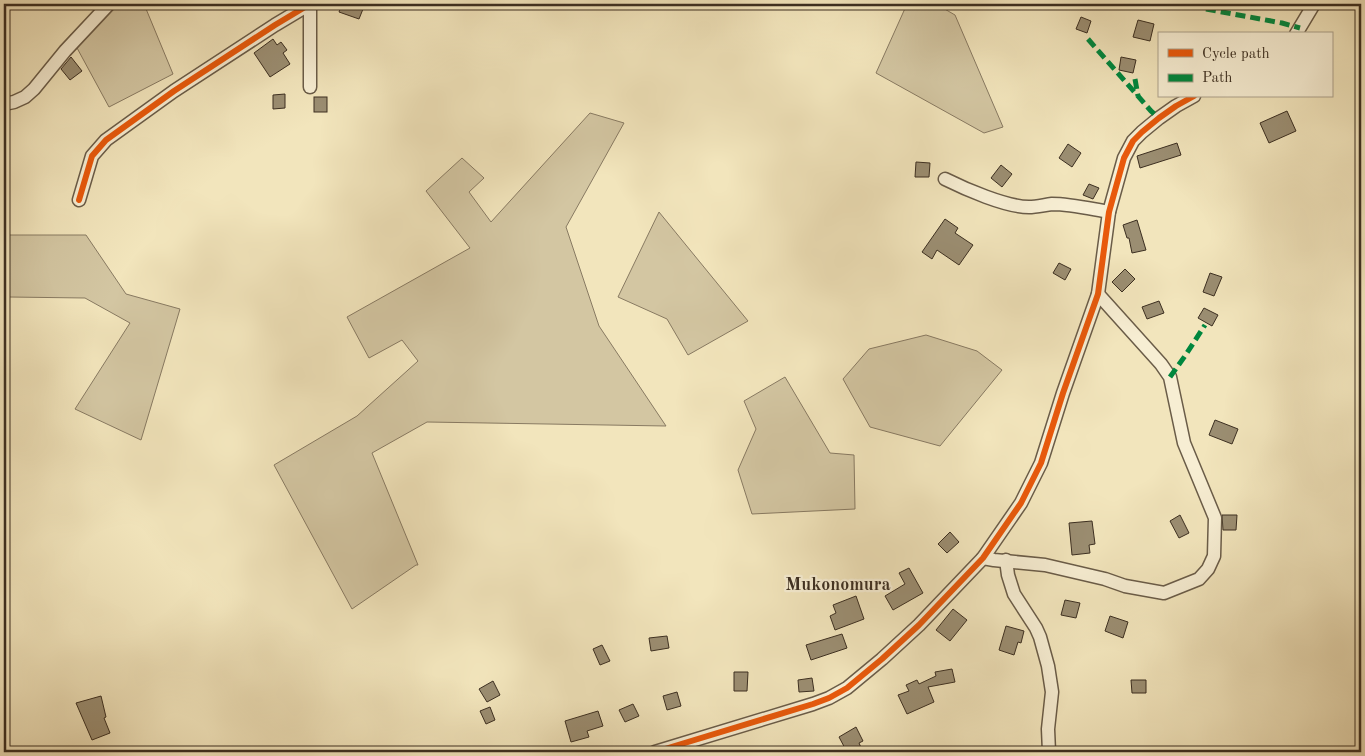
<svg xmlns="http://www.w3.org/2000/svg" width="1365" height="756" font-family="'Old Standard TT',serif">
<style>
.green{fill:#d3c6a2;stroke:#887a62}
.building{fill:#9b8e72;stroke:#3c2f21}
.lines{fill:none;stroke-linecap:round;stroke-linejoin:round}
.minor-casing{stroke:#6a5c48;stroke-width:15}
.minor{stroke:#f7eed3;stroke-width:12}
.quiet{stroke:#00873e;stroke-width:5;stroke-dasharray:10 5;stroke-linecap:butt}
.cycleway-casing{stroke:#f7eed3;stroke-width:9}
.cycleway{stroke:#e8590c;stroke-width:6}
.labels{text-anchor:middle;dominant-baseline:central;stroke-width:4.5;stroke-linejoin:round;paint-order:stroke}
.quarter-label{font-size:18px;font-weight:bold;fill:#3c2f21;stroke:#f7eed3}
</style>
<rect width="100%" height="100%" fill="#f2e5bc"/>
<filter id="stains"><feTurbulence type="fractalNoise" baseFrequency=".004" numOctaves="4"/><feColorMatrix values="0 0 0 0 .2 0 0 0 0 .09 0 0 0 0 .02 0 0 0 .5 -.17"/></filter>
<radialGradient id="worn" r=".72"><stop offset=".6" stop-color="#630" stop-opacity="0"/><stop offset="1" stop-color="#630" stop-opacity=".3"/></radialGradient>
<!-- green -->
<g class="green">
<path d="M110 4H144L173 74 109 107 70 35 96 26Z"/>
<path d="M907 4H936L955 15 1003 127 984 133 876 73Z"/>
<path d="M590 113 624 123 566 227 599 326 666 426 427 422 372 453 418 565H416L352 609 274 465 357 416 418 361 402 340 369 358 347 317 470 248 426 191 462 158 484 178 469 192 491 222Z"/>
<path d="M659 212 748 321 688 355 667 319 618 297Z"/>
<path d="M6 235H86L126 294 180 309 141 440 75 409 130 323 85 298 9 297Z"/>
<path d="M926 335 977 351 1002 370 940 446 870 427 843 379 869 349Z"/>
<path d="M785 377 830 453 854 455 855 509 752 514 738 470 756 429 744 401Z"/>
</g>
<!-- building -->
<g class="building">
<path d="M342 4H365L359 19 339 12Z"/>
<path d="M1081 17 1091 21 1087 33 1076 29Z"/>
<path d="M1138 20 1154 24 1150 41 1133 37Z"/>
<path d="M273 39 277 45 281 42 287 50 283 53 290 64 270 77 254 53Z"/>
<path d="M71 57 82 71 70 80 61 69Z"/>
<path d="M1121 57 1136 60 1133 73 1119 70Z"/>
<path d="M285 94V108L273 109V95Z"/>
<rect x="314" y="97" width="13" height="15"/>
<path d="M1287 111 1296 131 1269 143 1260 123Z"/>
<path d="M1177 143 1181 155 1140 168 1137 156Z"/>
<path d="M1068 144 1081 153 1072 167 1059 158Z"/>
<path d="M916 162 930 163 929 177H915Z"/>
<path d="M1001 165 1012 174 1002 187 991 178Z"/>
<path d="M1089 184 1099 188 1093 199 1083 195Z"/>
<path d="M945 219 958 228 955 233 973 245 959 265 937 250 932 259 922 252Z"/>
<path d="M1137 220 1146 250 1132 253 1129 238H1127L1123 225Z"/>
<path d="M1059 263 1071 269 1065 280 1053 273Z"/>
<path d="M1125 269 1135 279 1122 292 1112 282Z"/>
<path d="M1210 273 1222 277 1214 296 1203 292Z"/>
<path d="M1159 301 1164 313 1147 319 1142 307Z"/>
<path d="M1204 308 1218 315 1212 326 1198 318Z"/>
<path d="M1215 420 1238 429 1232 444 1209 435Z"/>
<path d="M1180 515 1189 533 1179 538 1170 521Z"/>
<path d="M1222 515H1237L1236 530H1223Z"/>
<path d="M1092 521 1095 544 1089 545 1090 553 1072 555 1069 523Z"/>
<path d="M950 532 959 542 947 553 938 544Z"/>
<path d="M909 568 923 593 893 610 885 596 905 584 899 573Z"/>
<path d="M856 596 864 619 835 630 830 616 836 613 833 605Z"/>
<path d="M1065 600 1080 603 1076 618 1061 615Z"/>
<path d="M953 609 967 620 950 641 936 630Z"/>
<path d="M1110 616 1128 622 1123 638 1105 631Z"/>
<path d="M1006 626 1024 631 1021 643 1018 642 1014 655 999 650Z"/>
<path d="M842 634 847 648 811 660 806 645Z"/>
<path d="M667 636 669 648 651 651 649 638Z"/>
<path d="M602 645 610 661 600 665 593 649Z"/>
<path d="M952 669 955 682 928 687 934 702 907 714 898 695 909 691 906 685 917 680 919 684 936 676 935 672Z"/>
<path d="M734 672H748L747 691H734Z"/>
<path d="M812 678 814 691 799 692 798 680Z"/>
<path d="M1131 680H1146V693H1132Z"/>
<path d="M493 681 500 695 487 702 479 689Z"/>
<path d="M677 692 681 706 667 710 663 696Z"/>
<path d="M101 696 106 717 104 718 110 733 92 740 76 703Z"/>
<path d="M633 704 639 716 625 722 619 710Z"/>
<path d="M490 707 495 720 486 724 480 711Z"/>
<path d="M598 711 603 726 587 731 589 737 571 742 565 721Z"/>
<path d="M856 727 863 741 859 743 863 752H847L839 737Z"/>
</g>
<g class="lines">
<defs>
<g id="minor">
<path d="M310 4V87"/>
<path d="M1296 34 1314 4"/>
<path d="M4 104 14 102 25 97 34 89 65 51 109 4"/>
<path d="M945 179C965 189 1006 207 1029 207 1036 207 1044 205 1052 204 1071 204 1091 209 1109 212"/>
<path d="M79 200 92 156 106 140 174 91 275 25 310 4"/>
<path d="M983 558 994 560 1045 565 1105 579 1125 586 1164 593 1199 579 1208 569 1214 556 1215 518 1184 443 1170 377 1161 364 1098 294"/>
<path d="M1006 560 1008 575 1014 594 1036 628 1040 637 1048 666 1052 692 1048 729 1049 752"/>
<path d="M655 752 813 704 829 698 847 688 882 659 919 625 983 558 1021 503 1041 463 1063 393 1098 294 1109 212 1124 158 1133 141 1142 132 1159 118 1176 106 1194 96"/>
</g>
</defs>
<!-- minor casing -->
<use href="#minor" class="minor-casing"/>
<!-- minor -->
<use href="#minor" class="minor"/>
<!-- quiet -->
<g class="quiet">
<path d="M1206 9 1282 23 1300 28"/>
<path d="M1088 39 1151 111 1159 118"/>
<path d="M1135 79 1138 96"/>
<path d="M1170 377 1185 356 1205 325"/>
</g>
<defs>
<g id="cycleway">
<path d="M79 200 92 156 106 140 174 91 275 25 310 4"/>
<path d="M655 752 813 704 829 698 847 688 882 659 919 625 983 558 1021 503 1041 463 1063 393 1098 294 1109 212 1124 158 1133 141 1142 132 1159 118 1176 106 1194 96"/>
</g>
</defs>
<!-- cycleway casing -->
<use href="#cycleway" class="cycleway-casing"/>
<!-- cycleway -->
<use href="#cycleway" class="cycleway"/>
</g>
<g class="labels">
<!-- quarter labels -->
<g class="quarter-label">
<text x="838" y="585">Mukonomura</text>
</g>
</g>
<!-- margin -->
<rect width="1365" height="756" fill="none" stroke="#f2e5bc" stroke-width="20"/>
<rect x="5" y="5" width="1355" height="746" fill="none" stroke="#3c2f21" stroke-width="2.5"/>
<rect x="10" y="10" width="1345" height="736" fill="none" stroke="#3c2f21"/>
<!-- legend -->
<rect x="1158" y="32" width="175" height="65" fill="#f7eed3" stroke="#aca28c"/>
<rect x="1168" y="49" width="25" height="8" fill="#e8590c" stroke="#aca28c"/>
<text x="1202" y="58" font-size="15" fill="#3c2f21">Cycle path</text>
<rect x="1168" y="74" width="25" height="8" fill="#00873e" stroke="#aca28c"/>
<text x="1202" y="82" font-size="15" fill="#3c2f21">Path</text>
<rect width="100%" height="100%" filter="url(#stains)"/>
<rect width="100%" height="100%" fill="url(#worn)"/>
</svg>
